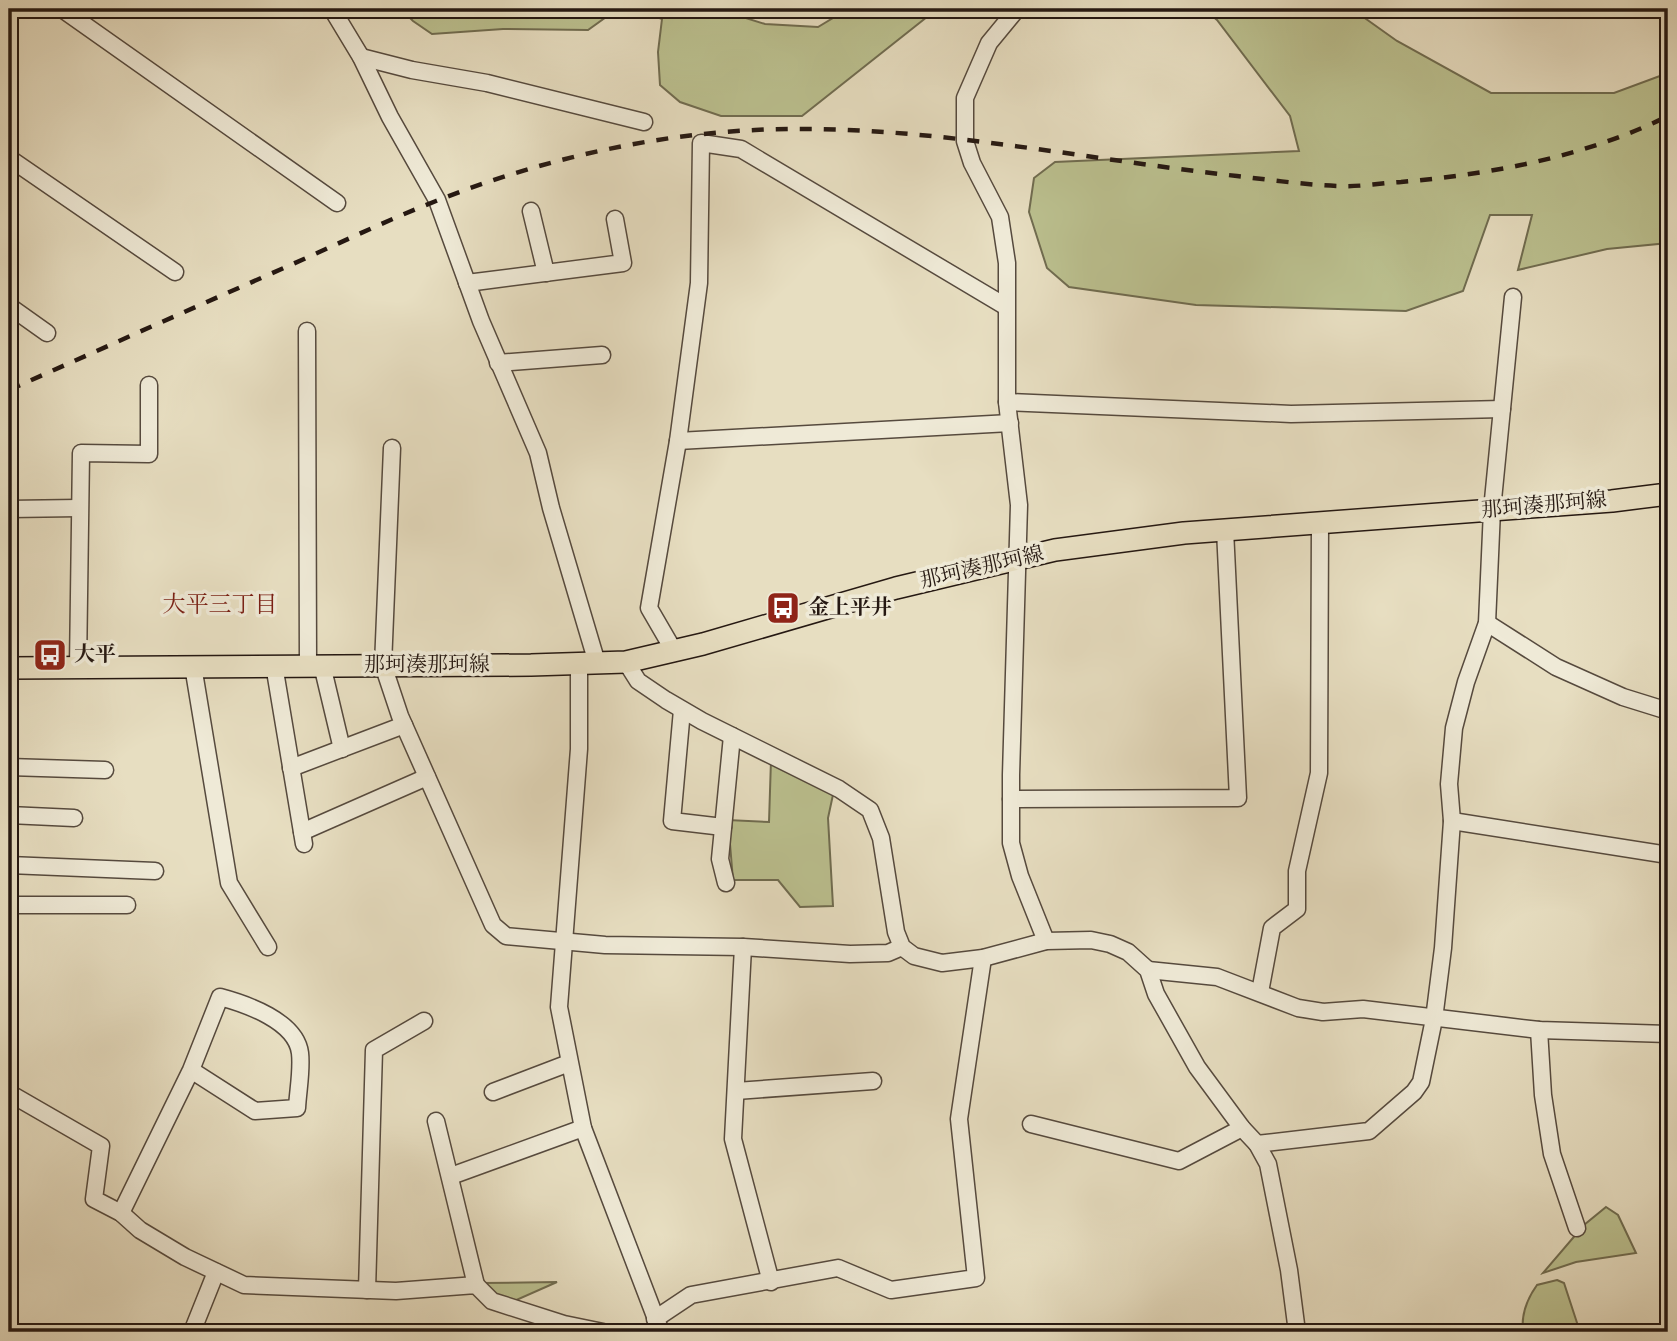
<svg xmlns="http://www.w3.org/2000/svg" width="1677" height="1341" font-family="'Old Standard TT','Noto Serif JP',serif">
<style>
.green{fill:#bbc08f;stroke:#706c50;stroke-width:2}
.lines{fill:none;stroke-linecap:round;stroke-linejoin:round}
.minor-casing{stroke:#564a3e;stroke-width:19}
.major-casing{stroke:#251812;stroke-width:24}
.minor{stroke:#efead7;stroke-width:16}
.major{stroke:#e7dec1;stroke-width:21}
.rail{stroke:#251812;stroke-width:4.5;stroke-dasharray:12 12;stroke-linecap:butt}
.labels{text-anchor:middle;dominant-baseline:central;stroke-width:7;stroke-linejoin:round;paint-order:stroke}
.street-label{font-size:21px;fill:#251812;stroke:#efead7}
.poi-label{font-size:21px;font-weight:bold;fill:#251812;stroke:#efead7;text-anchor:start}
.neighbourhood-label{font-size:23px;fill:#7a1f14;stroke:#efead7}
</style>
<rect width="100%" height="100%" fill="#e7dec1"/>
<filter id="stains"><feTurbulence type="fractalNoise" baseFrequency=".00286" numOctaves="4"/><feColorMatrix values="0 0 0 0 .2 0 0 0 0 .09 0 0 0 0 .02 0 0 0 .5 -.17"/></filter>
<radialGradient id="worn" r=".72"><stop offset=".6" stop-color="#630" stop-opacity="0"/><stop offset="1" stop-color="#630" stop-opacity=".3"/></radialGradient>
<!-- green -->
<g class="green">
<path d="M401 9H717L765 24 818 27 848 9H937L802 116H721L680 102 660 85 658 52 662 19 636 9 609 15 588 30 503 29 432 34 413 21Z"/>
<path d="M1204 9H1352L1397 41 1491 93H1614L1668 73V243L1607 249 1518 270 1532 215H1490L1463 291 1406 311 1196 305 1069 287 1047 268 1029 212 1034 178 1055 162 1299 151 1290 116 1217 20Z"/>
<path d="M771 760 834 790 828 818 833 906 800 907 778 880H733L728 820 769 822Z"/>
<path d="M1606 1207 1618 1215 1636 1253 1576 1262 1543 1273 1584 1225Z"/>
<path d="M1557 1280 1564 1283 1580 1332H1523C1521 1315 1527 1299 1537 1285Z"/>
<path d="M557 1282 512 1302 493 1297 483 1283Z"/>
</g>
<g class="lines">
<defs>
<g id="minor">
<path d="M62 9 337 203"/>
<path d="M332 9 361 57 390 117 437 200 481 321 538 453 551 508 597 663"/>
<path d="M1017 9 989 43 965 98V141L972 163 1000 217 1007 263V402L1019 505 1011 775V843L1020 876 1046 941"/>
<path d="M361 57 412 70 487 83 644 122"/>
<path d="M9 158 175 272"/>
<path d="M531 211 546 273"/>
<path d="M467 283 623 263 615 219"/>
<path d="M9 306 47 333"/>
<path d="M307 331 308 665"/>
<path d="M498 363 602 355"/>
<path d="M1007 402 1291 414 1502 409"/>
<path d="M678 441 1010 423"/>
<path d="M392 448 383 665 400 716 493 925 506 936 605 945 743 947 850 954 888 953 902 947"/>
<path d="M9 509 79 508"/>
<path d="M1487 623 1556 667 1623 697 1668 711"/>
<path d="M674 651 649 608 678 441 699 283 701 143 741 149 1005 306"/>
<path d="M626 662 638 681 666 700 702 721 839 789 870 810 881 838 896 932 902 947 914 956 942 963 983 958 1046 941 1091 940 1110 944 1128 952 1148 970 1156 994 1197 1067 1242 1128 1257 1144 1268 1164 1289 1270 1297 1332"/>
<path d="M579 663V749L559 1007 583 1128 661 1332"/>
<path d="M274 665 304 844"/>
<path d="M322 665 342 749"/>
<path d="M193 666 229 883 268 947"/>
<path d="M78 667 81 453 149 454V385"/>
<path d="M682 710 672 821 723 827"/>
<path d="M9 767 105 770"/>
<path d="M291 768 404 725"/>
<path d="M1011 799 1238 798 1225 530"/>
<path d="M9 815 74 818"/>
<path d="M1452 821 1668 855"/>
<path d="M302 832 427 777"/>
<path d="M9 865 155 871"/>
<path d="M726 883 720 859 732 736"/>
<path d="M9 905H127"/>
<path d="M743 947 733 1139 771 1282"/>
<path d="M1148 970 1217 977 1298 1008 1323 1012 1363 1009 1539 1030 1668 1034"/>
<path d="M1260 992 1272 928 1297 909V871L1319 773 1320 523"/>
<path d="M1539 1030 1543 1095 1552 1154 1577 1228"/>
<path d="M736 1091 873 1081"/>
<path d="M493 1092 569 1063"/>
<path d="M9 1093 101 1146 94 1199 121 1213 140 1230 185 1257 244 1285 396 1291 476 1285 492 1301 564 1324 603 1332"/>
<path d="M436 1121 476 1285"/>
<path d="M1031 1124 1179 1161 1242 1128"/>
<path d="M1257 1144 1369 1131 1414 1092 1421 1082 1434 1019 1443 948 1452 821 1449 784 1454 728 1466 682 1487 623 1492 510 1513 297"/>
<path d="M451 1176 583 1128"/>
<path d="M121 1213 191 1070 220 997C246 1004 296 1021 300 1053 302 1070 298 1090 297 1108L255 1111 191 1070"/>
<path d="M367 1290 374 1050 424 1021"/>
<path d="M655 1319 691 1295 838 1268 891 1290 976 1278 959 1119 983 958"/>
<path d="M192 1332 216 1272"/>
</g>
<path id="major" d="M9 668 531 665 626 662 703 644 896 588 1055 550 1184 533 1612 501 1668 494"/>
</defs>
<!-- minor casing -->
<use href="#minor" class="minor-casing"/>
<!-- major casing -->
<use href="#major" class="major-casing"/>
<!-- minor -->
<use href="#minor" class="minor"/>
<!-- major -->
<use href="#major" class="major"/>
<!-- rail -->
<path class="rail" d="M9 390C101 349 193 308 286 267 336 245 385 221 436 201 537 161 647 135 755 130 914 122 1080 159 1237 176 1271 180 1306 185 1340 186 1360 187 1381 183 1401 182 1492 174 1585 157 1668 116"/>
</g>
<!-- icons -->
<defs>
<symbol id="bus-square" viewBox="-11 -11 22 22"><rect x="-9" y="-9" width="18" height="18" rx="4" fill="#8f2418" stroke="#efead7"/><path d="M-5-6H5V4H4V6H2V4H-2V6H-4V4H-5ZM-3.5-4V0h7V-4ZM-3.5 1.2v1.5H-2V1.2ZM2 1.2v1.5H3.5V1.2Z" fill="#fff"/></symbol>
</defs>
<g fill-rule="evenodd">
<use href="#bus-square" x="764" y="589" width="38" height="38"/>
<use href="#bus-square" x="31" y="636" width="38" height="38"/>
</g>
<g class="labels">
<!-- street labels -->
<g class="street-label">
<text transform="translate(1544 506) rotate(-5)">那珂湊那珂線</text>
<text transform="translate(982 568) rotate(-13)">那珂湊那珂線</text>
<text x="427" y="665">那珂湊那珂線</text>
</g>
<!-- poi labels -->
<g class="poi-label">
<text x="808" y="608">金上平井</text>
<text x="74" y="655">大平</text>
</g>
<!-- neighbourhood labels -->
<g class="neighbourhood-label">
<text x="220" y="605">大平三丁目</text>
</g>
</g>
<!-- margin -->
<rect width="1677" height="1341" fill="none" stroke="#e7dec1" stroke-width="35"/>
<rect x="10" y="10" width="1656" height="1320" fill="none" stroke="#251812" stroke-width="3.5"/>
<rect x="18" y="18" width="1642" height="1306" fill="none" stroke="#251812" stroke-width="2"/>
<rect width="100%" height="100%" filter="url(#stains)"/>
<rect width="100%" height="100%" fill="url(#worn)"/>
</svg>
